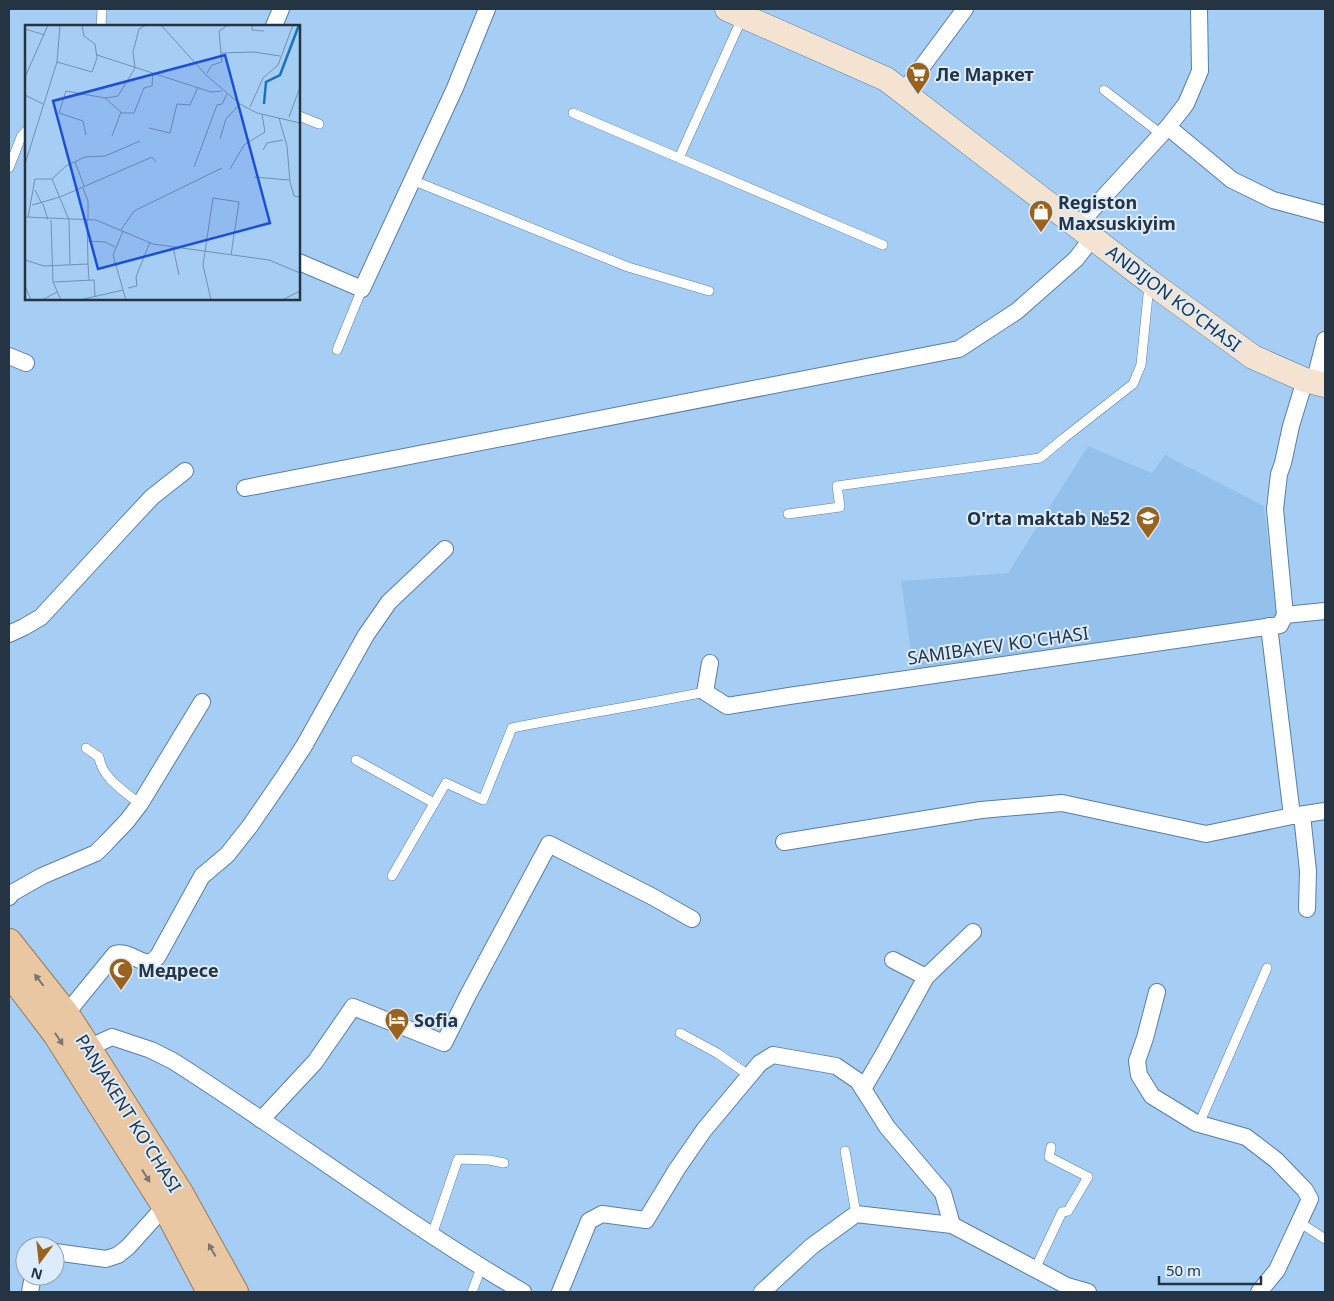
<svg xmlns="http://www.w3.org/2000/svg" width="1334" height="1301" font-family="'Noto Sans',sans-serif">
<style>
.built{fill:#94c1ec}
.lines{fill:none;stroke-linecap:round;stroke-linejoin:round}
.lane-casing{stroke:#597ea1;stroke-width:10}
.street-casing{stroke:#597ea1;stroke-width:18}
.secondary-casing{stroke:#597ea1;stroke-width:25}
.primary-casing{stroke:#9a7b58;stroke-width:28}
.lane{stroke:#fff;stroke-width:9}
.street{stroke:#fff;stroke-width:16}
.secondary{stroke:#f4e3d0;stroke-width:24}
.primary{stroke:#e8c7a2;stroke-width:26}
.oneway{fill:#7c766e}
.labels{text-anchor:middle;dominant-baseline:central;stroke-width:4;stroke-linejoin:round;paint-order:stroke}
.poi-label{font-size:18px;font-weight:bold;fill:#243443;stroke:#dcecfc;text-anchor:start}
.street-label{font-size:18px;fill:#243443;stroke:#dcecfc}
.inset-river{fill:none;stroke:#1973b8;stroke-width:2.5}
.inset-road{fill:none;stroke:#7290ae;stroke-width:1}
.view{fill:#1d4ed8;fill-opacity:0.15;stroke:#1d4ed8;stroke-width:2.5}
.inset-edge{fill:none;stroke:#243443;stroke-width:2.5}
</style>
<rect width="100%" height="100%" fill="#a6cef5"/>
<!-- built -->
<path class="built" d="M1088 446 1152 473 1165 455 1264 506 1277 621 914 674 901 581 1008 573Z"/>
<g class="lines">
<defs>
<g id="lane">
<path d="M743 16 679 158 883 245"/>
<path d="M101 26 102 9"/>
<path d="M1104 90 1161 134"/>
<path d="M573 113 679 158"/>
<path d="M299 116 319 124"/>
<path d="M9 168 21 137 26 131"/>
<path d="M412 180 628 267 709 291"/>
<path d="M337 350 362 289"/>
<path d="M788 514 840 507 837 486 1040 458 1064 438 1133 384 1141 365 1149 285"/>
<path d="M86 748 99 757C102 778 124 791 140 804"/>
<path d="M356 760 434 803"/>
<path d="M392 876 446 783 483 800 512 728C576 715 641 705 705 692"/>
<path d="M680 1033 717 1053 750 1076"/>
<path d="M1199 1124 1267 968"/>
<path d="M845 1151 856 1214"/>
<path d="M1299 1222 1325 1239"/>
<path d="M432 1235 458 1159 489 1160 504 1163"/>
<path d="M1035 1269 1062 1212 1068 1211 1088 1177 1049 1157 1051 1147"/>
<path d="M472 1292 481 1268"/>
</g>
<g id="street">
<path d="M274 26 281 9"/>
<path d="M904 91 965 9"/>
<path d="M1168 127 1232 180 1273 200 1325 214"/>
<path d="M1078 225 1168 127 1186 104 1200 71 1199 9"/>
<path d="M299 262 362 289 455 88 487 9"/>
<path d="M9 356 26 363"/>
<path d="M1314 383 1325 340"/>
<path d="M245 488 959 349 1017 311 1076 259 1093 237"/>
<path d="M1285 615 1275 509 1279 474 1283 463 1291 426 1305 380"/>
<path d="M1269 626 1292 816"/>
<path d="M9 634 24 627 41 617 123 528 152 497 185 471"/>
<path d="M710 663 705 692 727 706 789 696 1280 625 1285 615 1325 611"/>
<path d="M1302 815 1308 871 1307 909"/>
<path d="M784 842 981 810 1062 803 1206 834 1292 816 1325 811"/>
<path d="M9 897 12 893 42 876 96 853 106 843 127 821 140 804 202 702"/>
<path d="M893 960 926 977"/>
<path d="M1157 992 1145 1038 1137 1061 1139 1075 1152 1096 1196 1123 1246 1137 1276 1160 1305 1190 1310 1199 1277 1270 1259 1292"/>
<path d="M66 1014 115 954C127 950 139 963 151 963L158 956 202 876 227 855 250 826 285 775 304 746 366 635 389 602 445 549"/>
<path d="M88 1048 112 1037 151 1050 173 1061C291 1136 402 1221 523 1292"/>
<path d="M863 1089 883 1055 926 977 973 932"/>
<path d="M261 1120 315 1062 353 1007 444 1043 468 995 549 844 653 897 692 919"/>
<path d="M55 1252 106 1259 118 1255 128 1247 165 1206"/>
<path d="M30 1292 33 1276"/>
<path d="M560 1292 589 1221 602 1214 646 1220 677 1169 704 1130 760 1063 773 1055 836 1066 858 1081 887 1127 943 1193 952 1225"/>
<path d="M762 1292 812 1246 856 1214 952 1225 1067 1286 1088 1292"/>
</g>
<path id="secondary" d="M727 9 886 79 1150 282 1253 357 1305 380 1325 385"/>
<g id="primary">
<path d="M9 942 66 1014 88 1048 180 1193 235 1292"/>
<path d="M9 972 56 1034 165 1206 210 1292"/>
</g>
</defs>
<!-- lane casing -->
<use href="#lane" class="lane-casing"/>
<!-- street casing -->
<use href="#street" class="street-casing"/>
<!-- secondary casing -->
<use href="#secondary" class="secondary-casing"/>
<!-- primary casing -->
<use href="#primary" class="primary-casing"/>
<!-- lane -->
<use href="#lane" class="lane"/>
<!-- street -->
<use href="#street" class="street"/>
<!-- secondary -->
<use href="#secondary" class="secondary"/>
<!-- primary -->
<use href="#primary" class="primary"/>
</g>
<!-- one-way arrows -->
<defs><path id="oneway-solid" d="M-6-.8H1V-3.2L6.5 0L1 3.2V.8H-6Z" transform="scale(1.25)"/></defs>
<g class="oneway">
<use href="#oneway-solid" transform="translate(39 980) rotate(-128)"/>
<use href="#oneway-solid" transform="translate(59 1039) rotate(57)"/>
<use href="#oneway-solid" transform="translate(146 1176) rotate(58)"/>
<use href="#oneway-solid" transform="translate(212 1250) rotate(-119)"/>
</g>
<!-- icons -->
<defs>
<symbol id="supermarket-pin" viewBox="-11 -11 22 30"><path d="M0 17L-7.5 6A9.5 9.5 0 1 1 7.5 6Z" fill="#9a631d" stroke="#dcecfc"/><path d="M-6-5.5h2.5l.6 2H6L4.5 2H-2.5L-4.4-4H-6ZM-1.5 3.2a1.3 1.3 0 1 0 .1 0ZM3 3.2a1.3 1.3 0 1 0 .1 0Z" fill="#fff"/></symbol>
<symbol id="shop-pin" viewBox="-11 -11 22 30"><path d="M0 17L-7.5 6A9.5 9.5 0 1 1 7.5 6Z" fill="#9a631d" stroke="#dcecfc"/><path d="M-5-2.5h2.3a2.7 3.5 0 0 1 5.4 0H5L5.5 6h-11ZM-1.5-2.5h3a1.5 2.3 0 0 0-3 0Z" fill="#fff"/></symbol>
<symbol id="school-pin" viewBox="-11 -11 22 30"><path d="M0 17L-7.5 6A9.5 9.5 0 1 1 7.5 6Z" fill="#9a631d" stroke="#dcecfc"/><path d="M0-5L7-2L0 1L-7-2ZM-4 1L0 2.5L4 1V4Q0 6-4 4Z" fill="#fff"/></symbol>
<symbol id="mosque-pin" viewBox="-11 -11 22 30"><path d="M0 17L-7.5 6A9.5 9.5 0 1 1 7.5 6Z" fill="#9a631d" stroke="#dcecfc"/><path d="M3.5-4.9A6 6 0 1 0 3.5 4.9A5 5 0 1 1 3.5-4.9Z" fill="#fff"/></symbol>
<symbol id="hotel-pin" viewBox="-11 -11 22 30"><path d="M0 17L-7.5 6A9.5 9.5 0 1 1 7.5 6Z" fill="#9a631d" stroke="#dcecfc"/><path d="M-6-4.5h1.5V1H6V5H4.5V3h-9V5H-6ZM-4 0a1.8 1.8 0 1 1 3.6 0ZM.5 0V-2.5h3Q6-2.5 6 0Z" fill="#fff"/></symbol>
</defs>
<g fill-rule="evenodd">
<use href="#supermarket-pin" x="904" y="60" width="28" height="38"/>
<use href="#shop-pin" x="1027" y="198" width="28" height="38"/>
<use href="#school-pin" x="1134" y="504" width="28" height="38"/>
<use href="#mosque-pin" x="107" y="956" width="28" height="38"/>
<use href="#hotel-pin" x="383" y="1006" width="28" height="38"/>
</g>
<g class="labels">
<!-- poi labels -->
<g class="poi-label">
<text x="936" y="74">Ле Маркет</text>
<text x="1058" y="202">Registon<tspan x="1058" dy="21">Maxsuskiyim</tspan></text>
<text x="1130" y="518" text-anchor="end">O'rta maktab №52</text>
<text x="138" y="970">Медресе</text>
<text x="414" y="1020">Sofia</text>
</g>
<!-- street labels -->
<g class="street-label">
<text transform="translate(1174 298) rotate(37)">ANDIJON KO'CHASI</text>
<text transform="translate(998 645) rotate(-8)">SAMIBAYEV KO'CHASI</text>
<text transform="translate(129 1113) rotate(58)">PANJAKENT KO'CHASI</text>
</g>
</g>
<!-- overview -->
<g transform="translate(25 25)">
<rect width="275" height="275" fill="#a6cef5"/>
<path class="inset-river" d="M239 79 241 57 255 50 274 0"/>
<path class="inset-road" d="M136 0 181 50 215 79 232 88 275 98M203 0 194 6 196 28 229 27 255 31M227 0V5L239 6M0 4 20 10M72 30 186 67 197 66M32 37 67 47 72 33 70 19 59 11 57 0M182 48 187 40 197 37 196 28M0 52 23 0M0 70 18 79M80 73 97 88H109L119 63 127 61 128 48M225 82 238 53 253 40 268 0M264 92 275 62M254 93 262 121 265 157 269 171 275 172M124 103 145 108 152 79 165 80 173 62M61 110 58 96 34 88 41 66 80 73 93 71 110 43 108 27 114 4 121 0M87 111 96 87M195 114 201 94 215 79M238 125 242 118 258 115M50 137 59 161M0 139 32 37 35 0M169 142 192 80 197 79 202 69M205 144 219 120 240 107 237 89M229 152 264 155M27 154 44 195 45 239M58 163 63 176V194M10 165 17 179M18 179 23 195M7 180 35 172 127 132 131 137M0 192 71 195 128 219 244 235 275 248M3 192 10 154H27L41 141 60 132 80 131 115 116M62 194 63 239M26 195 28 257 36 275M96 205 109 186 197 143M98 206 88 230 101 275M62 216 80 217 90 222M148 222 154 250M0 235 19 241 63 239 64 255M28 257 69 255 70 271M0 261 6 275M103 263 112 261 111 252 125 217M59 274 98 265M17 275 32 267M186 275 178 240 188 173 214 177 206 230M257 275 275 266"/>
<path class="view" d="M200 30 245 198 73 244 28 76Z"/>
<rect width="275" height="275" class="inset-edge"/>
</g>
<!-- border -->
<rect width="1334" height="1301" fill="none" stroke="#243443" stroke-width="20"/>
<!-- north arrow -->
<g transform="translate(40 1261) rotate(195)"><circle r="24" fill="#dcecfc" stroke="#92a2b2"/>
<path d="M0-4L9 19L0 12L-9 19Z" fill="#9a631d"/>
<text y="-8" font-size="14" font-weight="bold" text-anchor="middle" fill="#243443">N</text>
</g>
<!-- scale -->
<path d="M1159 1276v8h102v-8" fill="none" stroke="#243443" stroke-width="2.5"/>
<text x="1166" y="1276" font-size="15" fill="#243443" stroke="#dcecfc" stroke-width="4" paint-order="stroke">50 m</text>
</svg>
